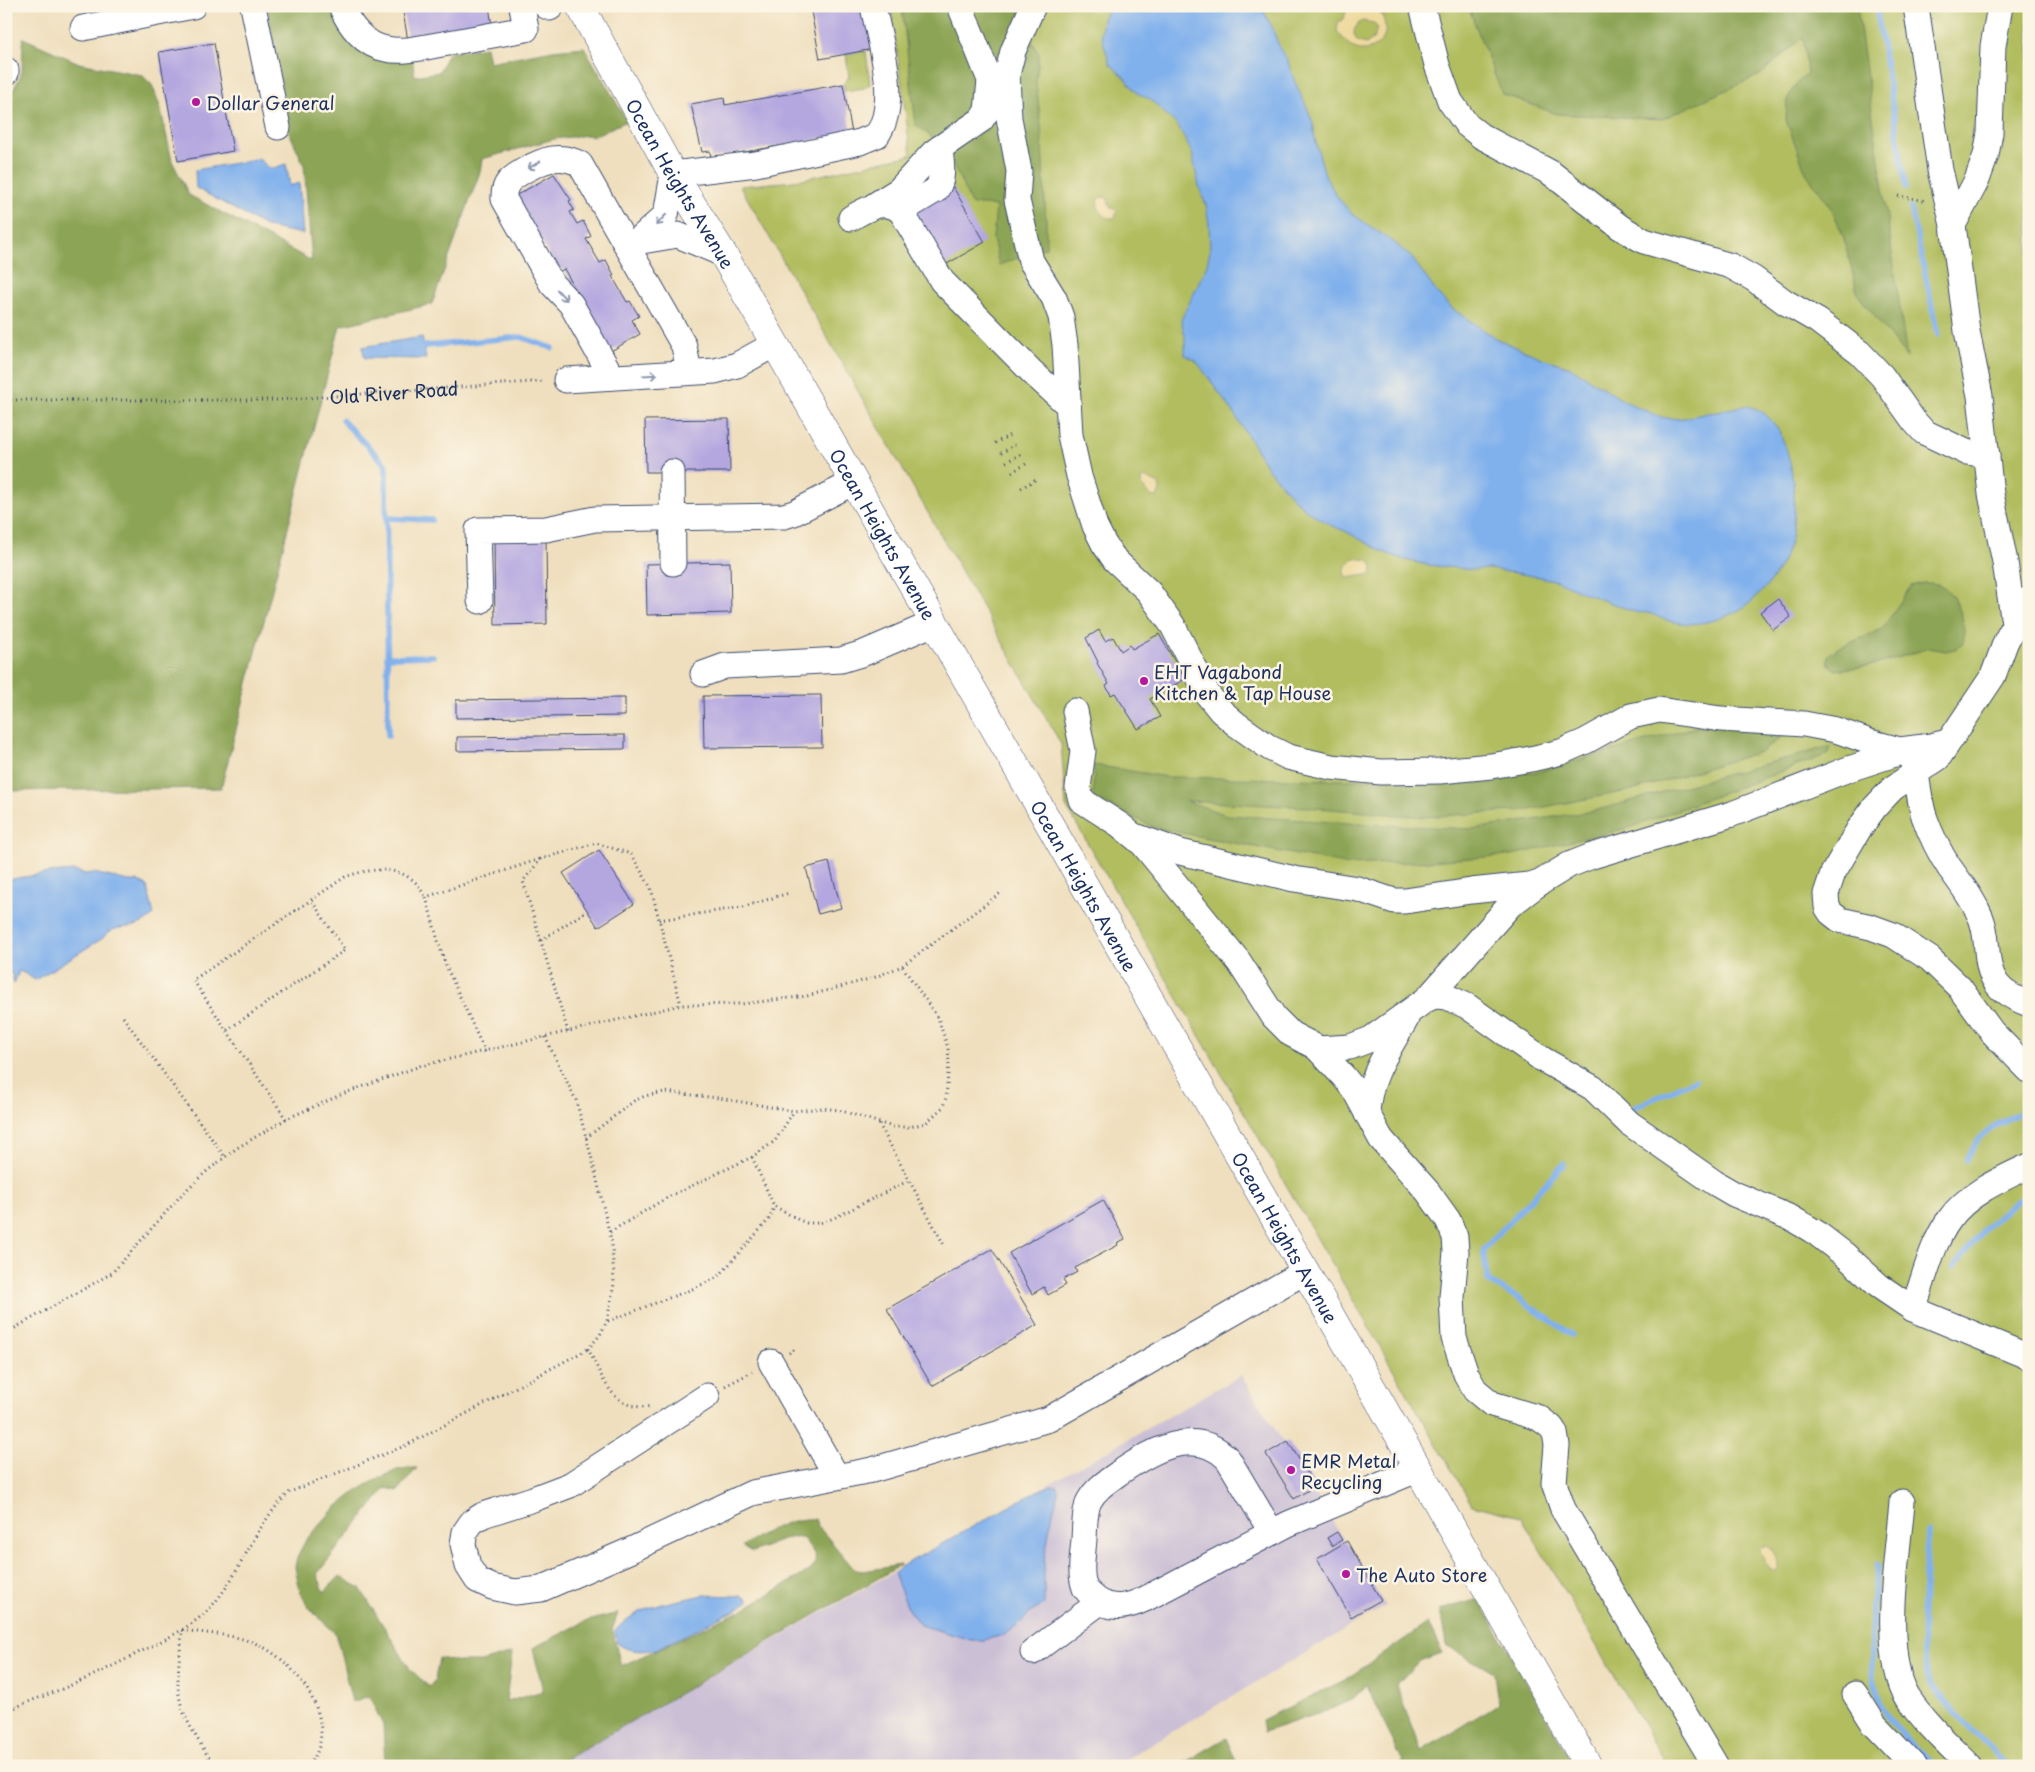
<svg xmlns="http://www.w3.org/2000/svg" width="2035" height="1772" font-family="'Playpen Sans',sans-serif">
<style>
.industrial{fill:#cbbfd5}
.green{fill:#b1bd5e;stroke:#66765e}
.forest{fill:#8ca455;stroke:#546a5a}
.sand{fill:#eeda9e;stroke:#84847e;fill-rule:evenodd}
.water{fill:#81b1ec;stroke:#4e70a5}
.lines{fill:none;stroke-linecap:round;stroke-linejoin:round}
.stream{stroke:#81b1ec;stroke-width:5.5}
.building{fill:#b4a7e0}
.minor-casing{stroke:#3b496c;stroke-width:27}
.major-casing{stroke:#3b496c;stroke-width:29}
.path{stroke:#3b496c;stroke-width:3;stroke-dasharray:1 4;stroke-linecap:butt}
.minor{stroke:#fff;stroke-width:25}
.major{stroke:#fff;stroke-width:28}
.oneway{stroke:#8d97ae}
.poi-dot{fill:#b5179e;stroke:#fcf5e5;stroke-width:2}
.labels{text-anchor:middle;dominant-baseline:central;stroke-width:5;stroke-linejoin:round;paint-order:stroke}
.poi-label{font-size:18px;fill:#1b2f5e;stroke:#fcf5e5;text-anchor:start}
.street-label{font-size:18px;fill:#1b2f5e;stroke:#fcf5e5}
</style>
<rect width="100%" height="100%" fill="#fcf5e5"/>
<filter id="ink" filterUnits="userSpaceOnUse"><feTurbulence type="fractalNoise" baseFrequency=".02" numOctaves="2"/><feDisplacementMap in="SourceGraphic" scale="10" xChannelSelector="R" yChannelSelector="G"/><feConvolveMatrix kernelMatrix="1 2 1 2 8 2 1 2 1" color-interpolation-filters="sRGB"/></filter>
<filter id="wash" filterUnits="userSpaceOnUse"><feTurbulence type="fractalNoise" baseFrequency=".0096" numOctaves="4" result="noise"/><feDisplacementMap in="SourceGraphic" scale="20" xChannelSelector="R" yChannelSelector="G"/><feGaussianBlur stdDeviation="1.12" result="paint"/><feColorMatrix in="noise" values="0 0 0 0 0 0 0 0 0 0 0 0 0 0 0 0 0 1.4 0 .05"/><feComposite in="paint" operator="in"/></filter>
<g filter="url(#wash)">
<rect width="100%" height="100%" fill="#efdfbe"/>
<!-- industrial -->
<path class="industrial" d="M1241 1375 1385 1606 1114 1766H552Z"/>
<!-- green -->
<g class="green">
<path d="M891 6H2029V1766H1667L1521 1517 1472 1505 1066 806 1061 744 740 186 794 181 911 155Z"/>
<path d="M866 51 870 84 864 88 845 91 843 84 849 77 846 54Z"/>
</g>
<!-- forest -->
<g class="forest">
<path d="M267 6H330L412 58 415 76 439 72 448 53 486 47 489 62 553 50 584 47 627 121 593 136 588 135 554 139 482 159 480 172 432 304 340 326 221 788 6 791V106L22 72 23 38 79 63 142 75 152 85 160 106 172 161 189 195 312 261 304 165 289 132Z"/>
<path d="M904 6H1022L1019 19 1039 54 1036 82 1041 125 1046 222V247L999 265 993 239 996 206 971 204 946 148 916 125 902 8Z"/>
<path d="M1468 6H1857L1907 358 1858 295 1843 235 1831 207 1806 173 1786 120 1787 100 1795 85 1807 73 1803 37 1760 75 1662 119 1557 114 1502 94Z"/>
<path d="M1923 583C1931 583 1940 583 1946 589 1960 602 1967 626 1963 644L1955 649 1946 651 1929 648 1875 665 1836 670C1829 666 1827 663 1828 655L1836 649 1882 629 1911 586Z"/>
<path d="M1706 724 1795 726 1763 751 1638 789 1529 810 1424 817 1307 807 1186 801 1227 815 1362 824 1473 829 1594 811 1831 746 1829 754 1629 828 1512 855 1415 862 1350 865 1155 828 1093 798 1094 765 1167 777 1346 780 1537 772Z"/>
<path d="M407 1468H417L398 1491 386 1488 317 1574 324 1592 340 1576 360 1588 410 1669 429 1687 435 1680 439 1658 460 1662H481L512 1653 506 1702 543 1691 533 1648 584 1622 618 1613 612 1630 621 1666 740 1611 811 1570C816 1564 817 1558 813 1552 810 1548 805 1539 800 1537 792 1534 762 1549 752 1552L742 1546C764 1533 789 1517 815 1519L817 1525 855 1570 863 1571 901 1565 554 1766H385L383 1725 369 1696 352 1702 336 1634 309 1608 300 1592 295 1567 297 1557 306 1540 334 1509 358 1490 376 1480 397 1470Z"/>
<path d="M1479 1599 1574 1766H1398L1403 1763 1367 1685 1353 1699 1329 1710 1264 1732 1262 1720 1345 1680 1428 1623 1442 1653 1419 1661 1396 1685 1421 1751 1498 1704 1494 1673 1446 1645 1440 1610Z"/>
<path d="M1226 1738 1238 1766H1179Z"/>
</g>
<!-- sand -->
<g class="sand">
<path d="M1348 6H1376C1382 13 1386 23 1385 33 1383 46 1365 54 1354 48 1347 44 1342 37 1337 31L1338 23 1344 18ZM1362 21 1374 23 1377 28 1374 38 1366 44 1358 42C1351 34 1354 26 1362 21Z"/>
<path d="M1102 197 1107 198 1111 208 1117 210 1115 218H1108C1100 212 1096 208 1098 198Z"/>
<path d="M1144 477 1159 484 1160 491 1157 497 1151 496 1141 484 1142 478Z"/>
<path d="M1353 558 1369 560 1373 566 1372 574 1348 578 1345 576V568Z"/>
<path d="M1767 1546C1776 1551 1781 1562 1776 1571 1769 1569 1759 1556 1760 1549Z"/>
</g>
<!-- water -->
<g class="water">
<path d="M1110 6H1261L1272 27 1280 49 1287 59 1295 82 1308 110 1313 123 1315 139 1325 175 1336 195 1352 214 1395 243 1412 258 1440 297 1454 310 1497 339 1542 358 1570 367 1624 401 1660 417 1679 419 1742 406C1793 406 1801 504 1790 541 1782 571 1759 603 1729 615 1708 624 1685 627 1663 619 1653 615 1648 611 1638 613L1584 593 1557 581 1540 577 1489 569 1474 570 1428 565 1405 560 1383 552 1345 531 1332 526 1309 512 1294 499 1269 470 1231 409 1200 366 1195 360 1185 355V335L1181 320 1206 268 1210 251 1209 224 1206 205 1199 187 1192 153 1178 126 1151 100 1137 93 1123 76 1110 64 1101 34 1103 19Z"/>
<path d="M259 159 270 169 286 164 290 186 299 183 303 234 267 227 196 188 195 170Z"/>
<path d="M422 337 426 359 365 358 362 347Z"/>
<path d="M75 871 85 874 94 873 128 881H137L147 886 154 915C150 918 145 922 140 924 127 930 113 924 103 938L35 980 24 973 19 971 14 984 12 973H6V880L49 873Z"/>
<path d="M1050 1486H1057L1058 1491 1050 1526 1044 1561V1604L1029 1614 1016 1627 1000 1636 984 1640H971L920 1625 909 1611 894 1574 902 1566 1037 1491Z"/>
<path d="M704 1595 742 1596 748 1599 749 1601 734 1611 656 1649C643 1652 628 1652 617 1643L615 1631C637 1605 673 1602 704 1595Z"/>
</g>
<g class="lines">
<!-- stream -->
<g class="stream">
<path d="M1876 6 1906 188"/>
<path d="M1911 208 1938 335"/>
<path d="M416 347 521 337 552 348"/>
<path d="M342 420 386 465 388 736"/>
<path d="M387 518 432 520"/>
<path d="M387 657 433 656"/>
<path d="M1635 1107 1695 1080"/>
<path d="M1966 1160 1979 1138 1992 1127 2029 1108"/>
<path d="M1564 1164 1483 1250 1488 1281 1521 1300 1572 1335"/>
<path d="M1954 1267C1976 1238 1997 1212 2029 1194"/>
<path d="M1928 1532C1926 1569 1914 1657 1933 1688 1940 1699 1950 1708 1959 1716 1976 1733 1992 1749 2008 1766"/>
<path d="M1877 1564C1873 1615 1860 1673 1890 1719 1902 1737 1921 1751 1936 1766"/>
</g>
</g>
<g id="blocks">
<!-- building -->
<g class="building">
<path d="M402 6H489L492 26 408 41Z"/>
<path d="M810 6H865L873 49 820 59Z"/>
<path d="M214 43 233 151 178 161 159 52Z"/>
<path d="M843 84 852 133 711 158 710 151 702 152 691 104 724 98 725 105Z"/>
<path d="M554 174 571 200 569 201 574 210 570 212 577 224 583 221 591 236 586 239 600 263 606 260 614 275 612 276 627 302 630 301 639 316 632 320 640 334 611 351 564 269 559 272 515 196Z"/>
<path d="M953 187 985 242 940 268 908 213Z"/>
<path d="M729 419 730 472H646L645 420Z"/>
<path d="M546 539 547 624 495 625 494 540Z"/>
<path d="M730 562 731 613 647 615 646 564Z"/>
<path d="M1778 599 1791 617 1773 630 1760 612Z"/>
<path d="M1099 630 1105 641 1113 637 1121 651 1130 645 1132 649 1159 634 1185 679 1150 699 1160 717 1138 729 1115 693 1111 695 1106 686 1109 684 1097 663 1098 662 1086 638Z"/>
<path d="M821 695 822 747 704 748 703 696Z"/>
<path d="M625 698V716L456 718V700Z"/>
<path d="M625 735V749L457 751V737Z"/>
<path d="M599 850 634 904 598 927 563 873Z"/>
<path d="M829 862 841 908 818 914 806 868Z"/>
<path d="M1103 1200 1125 1239 1117 1243 1118 1245 1075 1268 1077 1272 1063 1280 1066 1285 1048 1295 1044 1287 1032 1294 1009 1253Z"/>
<path d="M992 1249 1037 1325 932 1386 887 1309Z"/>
<path d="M1288 1441 1315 1486 1294 1499 1266 1454Z"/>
<path d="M1337 1532 1342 1540 1332 1546 1327 1538Z"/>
<path d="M1347 1541 1381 1600 1351 1617 1317 1559Z"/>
</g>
</g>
</g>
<g filter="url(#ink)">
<use href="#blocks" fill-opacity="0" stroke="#3b496c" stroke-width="1"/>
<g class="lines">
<defs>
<g id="minor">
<path d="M253 6 278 127"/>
<path d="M341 6C349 25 364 45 386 49 404 53 425 47 443 44 471 39 498 34 526 29L522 7"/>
<path d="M546 6 550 8 552 6"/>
<path d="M1033 6 1013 51 1007 75 1009 118 1019 171 1017 200 1031 261 1054 298 1061 317 1065 345 1070 435 1079 476 1095 526 1104 544 1115 560 1149 592 1173 626 1208 695 1221 711 1236 724 1270 748 1288 757 1331 767 1381 772 1440 771 1491 766 1531 759 1561 752 1586 741 1631 716 1659 710 1721 719 1804 724 1836 730 1870 742 1900 750 1931 746 1948 742"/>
<path d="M1422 6 1437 65 1450 101 1467 125 1481 136 1551 173 1620 227 1644 241 1731 266 1754 279 1785 302 1818 321 1860 353 1882 376 1914 421 1924 432 1966 452 1987 455"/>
<path d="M1916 6 1940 170 1953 225 1967 331 1980 396 1991 494 2005 562 2014 624"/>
<path d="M83 28 193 6"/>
<path d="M6 70V73"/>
<path d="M875 205 899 190 934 152 981 120 987 111 990 80 960 6"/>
<path d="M901 211 936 190C945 179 941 161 940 148"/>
<path d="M851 218C867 209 884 197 901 211L942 281 1032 372 1068 405"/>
<path d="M1953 225 1977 180 1986 155 1990 133 1993 46 2000 6"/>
<path d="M723 254 678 235 636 242 666 215 673 174 756 164 860 142 877 135C900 102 880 43 873 6"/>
<path d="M612 377 571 304 552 284 504 199C503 182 512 178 525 170 543 160 560 153 580 164L684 346 689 372"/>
<path d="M566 380 715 371 737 365 775 344"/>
<path d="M672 472 673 563"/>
<path d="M2029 599 2006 641 1993 676 1938 758 1893 788 1875 807 1859 829 1833 873 1826 894 1827 907 1831 913 1840 920 1871 927 1893 935 1930 959 1959 987 1992 1032 2029 1070"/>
<path d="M480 601 478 530 546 529 595 519 784 516 794 513 854 482"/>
<path d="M703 674 725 666 841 660 864 653 934 623"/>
<path d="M1075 711 1083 751 1078 788 1081 800 1120 825 1143 844 1239 962 1274 1017 1291 1034 1316 1047 1344 1077 1355 1091 1381 1139 1428 1192 1448 1220 1455 1237 1456 1252 1452 1297 1454 1338 1466 1374 1475 1390 1492 1404 1539 1418 1551 1427 1555 1433 1557 1445 1554 1483 1563 1509 1716 1766"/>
<path d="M1138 837 1180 852 1294 879 1358 889 1394 901H1405L1471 891 1538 884"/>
<path d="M1427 999 1510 905 1538 884 1569 865 1592 856 1732 814 1846 770 1907 750C1919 771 1917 793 1924 816 1930 833 1939 852 1949 867 1961 884 1973 899 1981 918 1990 940 1983 965 1997 984 2004 994 2018 1000 2029 1004"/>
<path d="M1318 1049 1350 1047 1371 1039 1427 999 1436 996 1447 997 1467 1006 1542 1059 1593 1088 1629 1123 1715 1183 1734 1194 1791 1218 1815 1232 1845 1255 1879 1286 1913 1309"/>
<path d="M1367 1114C1368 1078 1389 1049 1406 1019"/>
<path d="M2029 1166C2001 1179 1967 1194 1949 1220 1931 1245 1924 1280 1913 1309L2029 1357"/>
<path d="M771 1362 837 1477"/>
<path d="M707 1396 570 1485 533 1499 483 1515 472 1522 465 1532 463 1544 468 1566 477 1580 492 1587 515 1592 541 1589 631 1550 752 1493 872 1470 1049 1419 1306 1271"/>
<path d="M1902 1502C1898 1554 1880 1653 1908 1698 1925 1723 1949 1745 1970 1766"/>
<path d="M1272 1533 1228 1459C1195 1425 1151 1451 1119 1473 1108 1481 1096 1488 1089 1501 1084 1512 1085 1527 1084 1539 1083 1554 1079 1573 1085 1588 1088 1593 1092 1595 1096 1599 1112 1611 1128 1607 1145 1599L1288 1524 1419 1469"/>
<path d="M1033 1652 1100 1602"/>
<path d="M1855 1694 1874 1724 1914 1766"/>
</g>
<g id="major">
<path id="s2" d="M580 6 673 174 723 254 775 344 1588 1766"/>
</g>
</defs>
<!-- minor casing -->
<use href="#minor" class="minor-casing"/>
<!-- major casing -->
<use href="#major" class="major-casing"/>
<!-- path -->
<g class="path">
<path d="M1898 196 1927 201"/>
<path id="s1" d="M6 400H278L545 381"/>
<path d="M995 443 1010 435"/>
<path d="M1001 453 1015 445"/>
<path d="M1006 462 1021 454"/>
<path d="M1012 472 1026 464"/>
<path d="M1021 488 1035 480"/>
<path d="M659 920 743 907 789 893"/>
<path d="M541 940 587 911"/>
<path d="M123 1017 225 1157"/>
<path d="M227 1030 345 950 311 900"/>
<path d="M568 1032 523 881 541 859 596 843 631 854 651 888 681 1005"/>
<path d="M545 1037 576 1100 593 1163 612 1244 614 1284 607 1321 600 1335 588 1349C603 1377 612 1413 652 1406"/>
<path d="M485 1052 447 968 440 948 426 897 540 859"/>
<path d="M286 1119 193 980 345 877C367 869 395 865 414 881 419 885 422 892 426 897"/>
<path d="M879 1124 944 1245"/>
<path d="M586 1138 634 1101 645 1096 664 1092 719 1098 794 1111 822 1108 839 1110 893 1127H909L926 1123 943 1107 946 1098 949 1062 948 1048 938 1018 902 966"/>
<path d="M752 1157 774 1206 799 1220 807 1223H820L834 1218 910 1180"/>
<path d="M610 1232 668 1197 752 1157 775 1141 794 1111"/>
<path d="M608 1321 690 1290 718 1277 764 1225 770 1218 774 1206"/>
<path d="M6 1333 112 1273 184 1192 207 1171 237 1148 286 1119 345 1093 420 1066 681 1005 741 1004 807 996 873 978 902 966 1002 892"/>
<path d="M789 1353 795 1349"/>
<path d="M725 1386 752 1372"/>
<path d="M6 1712C27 1701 48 1695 69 1686 96 1675 122 1661 148 1648 169 1637 191 1627 208 1610 242 1575 253 1525 290 1492L407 1445 588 1349"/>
<path d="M214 1766C203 1747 184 1721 180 1700 175 1679 181 1652 182 1630 208 1634 238 1634 261 1646 300 1665 343 1727 308 1766"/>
</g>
<!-- minor -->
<use href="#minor" class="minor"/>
<!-- major -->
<use href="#major" class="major"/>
</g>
<!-- one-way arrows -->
<defs><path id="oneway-shaft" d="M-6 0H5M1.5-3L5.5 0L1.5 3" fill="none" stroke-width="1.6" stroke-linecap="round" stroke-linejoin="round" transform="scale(1.25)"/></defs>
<g class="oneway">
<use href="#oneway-shaft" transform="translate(534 165) rotate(150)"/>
<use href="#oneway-shaft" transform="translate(661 220) rotate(133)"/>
<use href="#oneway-shaft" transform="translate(562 295) rotate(47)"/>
<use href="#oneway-shaft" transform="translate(650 375) rotate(-3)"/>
</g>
</g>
<!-- markers -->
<g class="poi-dot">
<circle cx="196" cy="102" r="5"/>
<circle cx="1144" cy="681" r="5"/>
<circle cx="1291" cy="1470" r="5"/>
<circle cx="1346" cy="1574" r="5"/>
</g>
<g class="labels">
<!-- poi labels -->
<g class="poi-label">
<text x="206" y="102">Dollar General</text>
<text x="1154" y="671">EHT Vagabond<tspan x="1154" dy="21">Kitchen &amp; Tap House</tspan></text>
<text x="1301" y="1460">EMR Metal<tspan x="1301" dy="21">Recycling</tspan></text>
<text x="1356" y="1574">The Auto Store</text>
</g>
<!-- street labels -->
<g class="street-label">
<text stroke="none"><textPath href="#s2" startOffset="204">Ocean Heights Avenue</textPath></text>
<text stroke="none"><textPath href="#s1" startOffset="388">Old River Road</textPath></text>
<text stroke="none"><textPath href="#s2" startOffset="609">Ocean Heights Avenue</textPath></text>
<text stroke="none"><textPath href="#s2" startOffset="1014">Ocean Heights Avenue</textPath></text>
<text stroke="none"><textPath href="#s2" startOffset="1419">Ocean Heights Avenue</textPath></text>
</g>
</g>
<!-- margin -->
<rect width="2035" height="1772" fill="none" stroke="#fcf5e5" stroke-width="25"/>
</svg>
